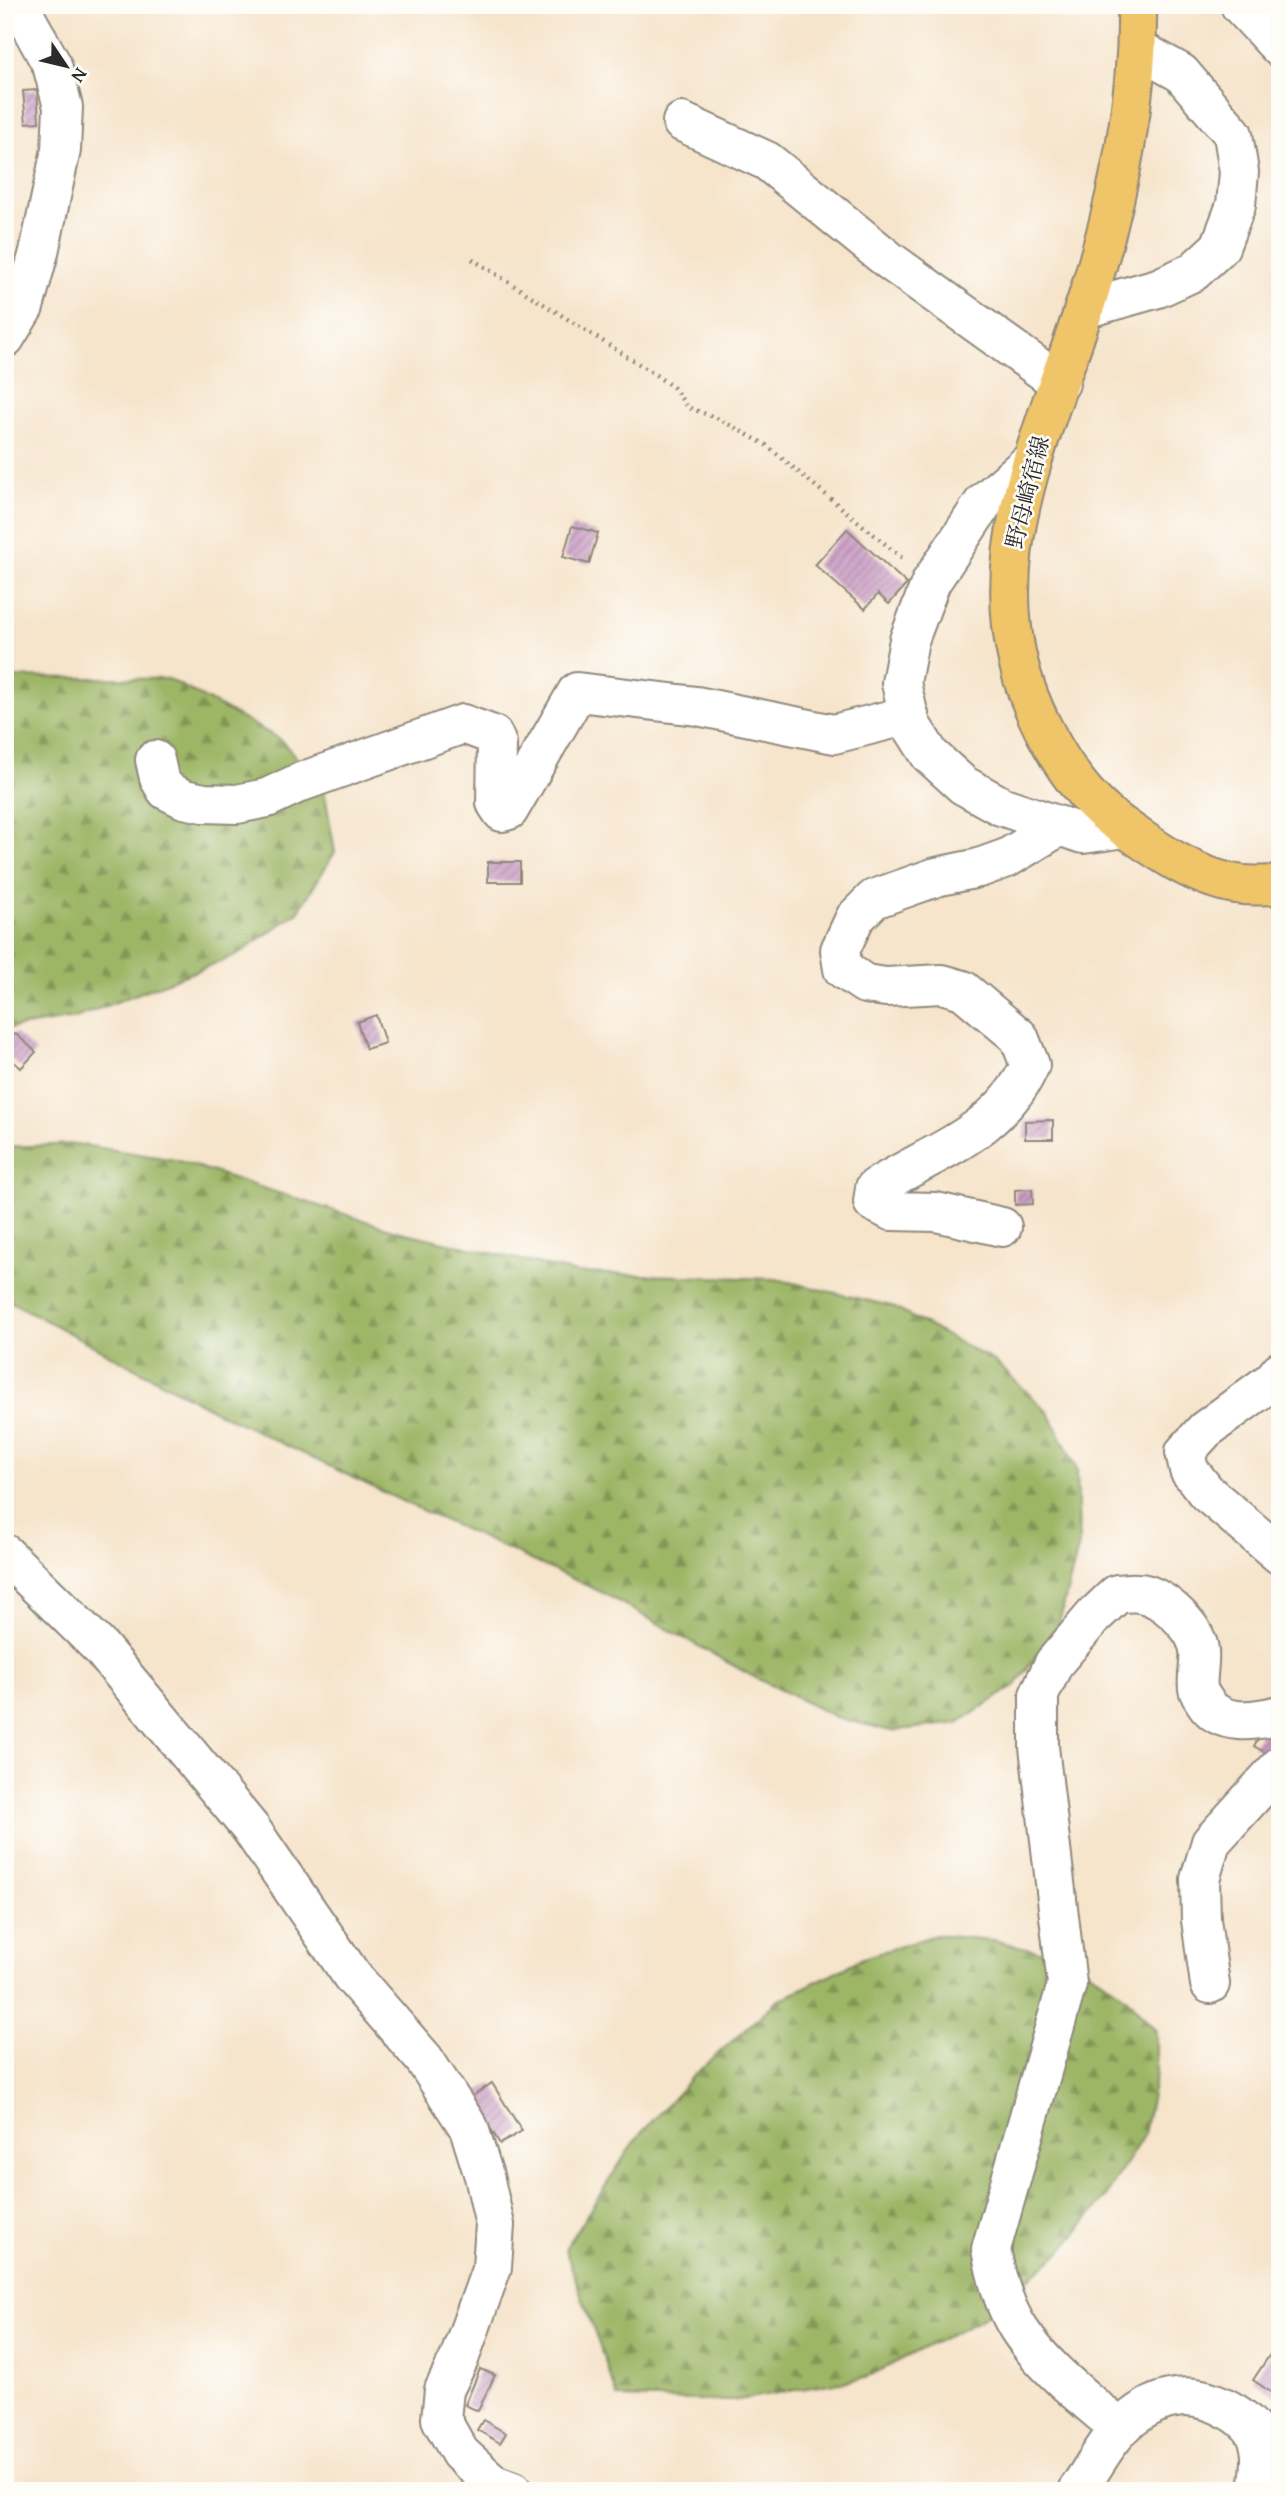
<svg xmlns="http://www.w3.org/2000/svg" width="1285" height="2496" font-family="'Gentium Book Plus','Noto Serif JP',serif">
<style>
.forest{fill:url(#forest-firs);stroke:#647048;stroke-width:2}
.building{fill:url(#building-hatch)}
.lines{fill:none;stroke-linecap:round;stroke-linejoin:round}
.minor-casing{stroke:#90887b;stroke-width:42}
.major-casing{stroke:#90887b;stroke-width:42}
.path{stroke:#90887b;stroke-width:4.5;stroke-dasharray:2 5;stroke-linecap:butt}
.minor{stroke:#fff;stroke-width:38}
.major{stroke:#f0c469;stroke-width:38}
.labels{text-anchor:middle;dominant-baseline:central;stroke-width:5;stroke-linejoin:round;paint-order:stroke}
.street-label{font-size:23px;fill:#2b2b2b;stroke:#fdfcf7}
</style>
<defs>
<pattern id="forest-firs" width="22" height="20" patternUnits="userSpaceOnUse" patternTransform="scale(1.75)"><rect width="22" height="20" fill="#9db666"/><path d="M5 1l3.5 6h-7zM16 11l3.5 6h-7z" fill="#809454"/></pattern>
<pattern id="building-hatch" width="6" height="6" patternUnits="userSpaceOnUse" patternTransform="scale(1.75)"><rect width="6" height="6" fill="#ca9cc5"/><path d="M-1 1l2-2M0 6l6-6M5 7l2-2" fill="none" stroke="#a47fa0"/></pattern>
</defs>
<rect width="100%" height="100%" fill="#fdfcf7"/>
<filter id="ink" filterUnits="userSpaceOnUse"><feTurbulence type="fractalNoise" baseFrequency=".0143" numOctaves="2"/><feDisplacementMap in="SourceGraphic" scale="14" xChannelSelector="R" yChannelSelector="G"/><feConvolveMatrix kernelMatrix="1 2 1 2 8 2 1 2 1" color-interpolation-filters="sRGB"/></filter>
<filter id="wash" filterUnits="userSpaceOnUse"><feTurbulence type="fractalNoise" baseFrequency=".00686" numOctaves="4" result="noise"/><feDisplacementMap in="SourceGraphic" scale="28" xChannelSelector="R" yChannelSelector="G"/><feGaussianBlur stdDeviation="1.57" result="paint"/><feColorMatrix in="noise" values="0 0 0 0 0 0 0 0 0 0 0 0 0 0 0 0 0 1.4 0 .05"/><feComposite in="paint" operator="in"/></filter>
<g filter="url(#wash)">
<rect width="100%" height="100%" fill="#f6e4cb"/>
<!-- forest -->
<g class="forest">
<path d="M5 677 169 679 280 739 324 789 335 852 298 912 237 955 75 1018 5 1029Z"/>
<path d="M76 1144 176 1160 397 1231 577 1273 776 1279 891 1306 994 1361 1049 1413 1077 1469 1079 1545 1059 1623 1016 1685 958 1723 891 1731 838 1718 756 1678 601 1592 406 1503 223 1415 13 1303 5 1294V1147Z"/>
<path d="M935 1935 993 1940 1072 1959 1125 1996 1156 2031V2074L1144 2134 1105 2198 1060 2252 981 2319 865 2378 732 2401 618 2398 565 2249 635 2140 693 2076 777 2001 863 1958Z"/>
</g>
<g id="blocks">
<!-- building -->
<g class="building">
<path d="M37 90 39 122 26 123 23 91Z"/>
<path d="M572 526 598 533 589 564 563 557Z"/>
<path d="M847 529 907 584 889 604 878 594 865 609 815 565Z"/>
<rect x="488" y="862" width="32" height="20"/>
<path d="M376 1015 385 1043 366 1049 357 1022Z"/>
<path d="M15 1033 36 1052 21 1068 5 1054V1045Z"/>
<path d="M1053 1120V1139H1025V1121Z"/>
<path d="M1032 1189 1033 1204 1015 1205V1190Z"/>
<path d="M1262 1731 1280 1741 1273 1757 1254 1746Z"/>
<path d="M492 2083 522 2131 500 2144 471 2097Z"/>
<path d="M1271 2353 1280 2359 1278 2397 1253 2380Z"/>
<path d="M480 2369 495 2375 478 2411 465 2405Z"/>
<path d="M483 2420 506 2433 500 2443 477 2430Z"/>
</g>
</g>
</g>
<g filter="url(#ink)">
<use href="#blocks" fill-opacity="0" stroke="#90887b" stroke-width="2"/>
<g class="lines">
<defs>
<g id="minor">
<path d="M1240 5 1280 48"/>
<path d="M682 122 767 161 890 261 1060 383"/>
<path d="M1084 309 1158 288 1193 272 1220 247 1236 205 1239 172 1233 134 1181 73 1138 49"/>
<path d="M5 338 24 307 39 252 61 150 63 107 52 65 19 5"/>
<path d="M1032 460 984 502 931 582 909 640 901 683 911 725 930 755 963 785 1001 806 1083 834 1125 828"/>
<path d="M155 760 159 778 166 790 184 799 204 803 237 804 267 798 301 782 463 724 493 735 497 744 496 803 502 812 509 810 577 692 697 706 834 734 909 715"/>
<path d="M1002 1227 936 1212 891 1211 873 1202 875 1188C933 1152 1001 1132 1030 1065L1019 1037 963 990 942 984 886 987 865 984 843 969 840 950 855 918 874 899 936 877 979 868 1007 858 1060 826"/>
<path d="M1280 1371 1273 1380 1205 1430 1185 1452 1189 1470 1207 1493 1280 1555"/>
<path d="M5 1554 101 1648 251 1829 352 1976 424 2059 469 2128 484 2176 495 2225 492 2267 459 2359 444 2390 441 2419 460 2453 494 2484 513 2491"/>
<path d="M1210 1984 1201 1920 1200 1879 1211 1842 1280 1766"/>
<path d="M1120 2429C1086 2399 1046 2370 1020 2331 1004 2307 996 2277 991 2249L1067 1984 1039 1747V1695L1054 1663 1094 1616 1117 1594C1124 1593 1132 1592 1139 1593 1161 1595 1192 1624 1198 1645 1202 1659 1196 1674 1198 1688 1198 1693 1203 1698 1205 1702 1221 1727 1255 1721 1280 1715"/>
<path d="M1077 2491C1094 2467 1109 2436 1132 2418 1165 2392 1196 2391 1231 2411 1239 2415 1251 2425 1255 2433 1265 2451 1260 2472 1258 2491"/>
</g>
<path id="major" d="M1137 5C1139 99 1119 191 1093 280 1049 433 961 573 1045 732 1063 767 1087 802 1121 825 1156 850 1198 880 1243 885 1255 886 1268 885 1280 885"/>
</defs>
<!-- minor casing -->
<use href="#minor" class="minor-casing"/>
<!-- major casing -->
<use href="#major" class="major-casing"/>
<!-- path -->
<path class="path" d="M472 259 650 371 674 388 687 407 719 419 766 445 902 558"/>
<!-- minor -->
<use href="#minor" class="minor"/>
<!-- major -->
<use href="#major" class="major"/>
</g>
</g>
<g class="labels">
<!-- street labels -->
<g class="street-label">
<text transform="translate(1027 492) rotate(-76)">野母崎宿線</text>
</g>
</g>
<!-- margin -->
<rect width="1285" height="2496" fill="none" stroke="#fdfcf7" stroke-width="28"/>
<!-- north arrow -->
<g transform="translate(66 66) rotate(125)" stroke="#fdfcf7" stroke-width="5" paint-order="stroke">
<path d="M0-5L12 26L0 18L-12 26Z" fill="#2b2b2b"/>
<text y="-10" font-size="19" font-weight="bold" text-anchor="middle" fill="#2b2b2b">N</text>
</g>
</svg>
